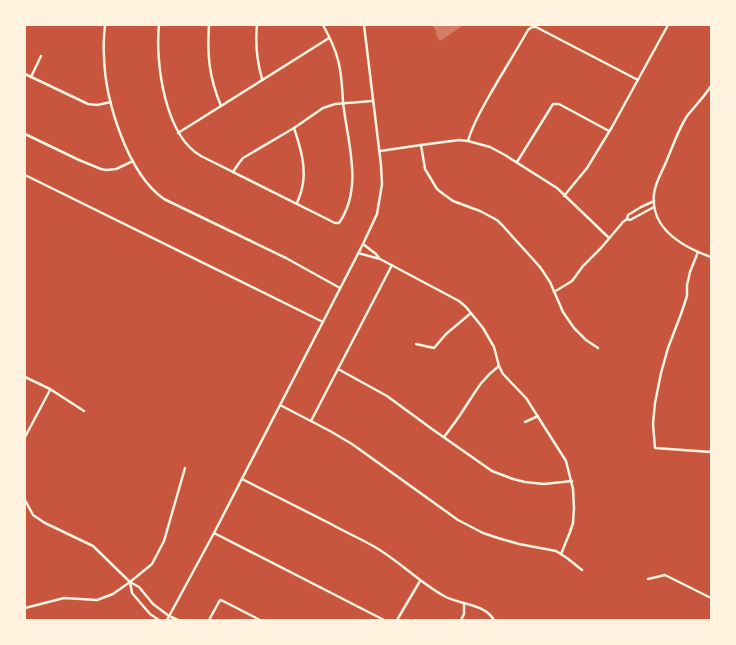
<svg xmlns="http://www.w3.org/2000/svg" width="736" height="645" font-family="Quicksand,sans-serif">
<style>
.building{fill:#d67c66}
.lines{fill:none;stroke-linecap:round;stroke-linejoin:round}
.minor{stroke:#fff3e0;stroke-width:2.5}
.tertiary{stroke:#fff3e0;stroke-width:2.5}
</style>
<rect width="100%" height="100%" fill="#c8553d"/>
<!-- building -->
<path class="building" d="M432 25H459L461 27 440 41 435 33 437 32Z"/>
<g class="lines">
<!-- minor -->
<g class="minor">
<path d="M105 25C104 35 103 46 104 56 105 100 127 173 164 199L286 258 340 288"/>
<path d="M159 25C155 63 165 136 201 156L335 223H339C364 187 347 141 343 102 342 88 342 74 338 60 335 48 329 36 323 25"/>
<path d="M209 25C207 55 209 77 221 106"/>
<path d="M257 25C255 44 257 61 262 79"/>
<path d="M25 74 88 104 97 105 111 102"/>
<path d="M31 77 41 56"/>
<path d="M711 86C704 97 695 106 687 116 678 130 673 146 666 162 662 172 655 183 654 194 650 229 683 247 711 257"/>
<path d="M294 128C300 146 307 168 302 188 301 193 299 198 297 203"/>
<path d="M178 133 329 38"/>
<path d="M25 134 79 160 101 169 106 170 116 169 133 161"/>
<path d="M468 141C472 126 480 112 488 98 501 75 515 53 528 30L532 27H536L638 80"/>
<path d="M421 145 425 169 437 189 442 193 453 201 480 211 497 220 503 226 540 267 550 282 563 312 574 328 586 340 598 348"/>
<path d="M380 151 421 145 459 140 468 141 490 147 505 155 557 188 582 212 609 238"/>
<path d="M517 162 553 104H559L609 131"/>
<path d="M233 172 239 163 243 158 294 128 323 108 335 104 372 101"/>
<path d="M564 196 587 168 612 127 668 25"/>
<path d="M627 219 630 220 654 207"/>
<path d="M363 244 376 254 379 258"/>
<path d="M698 252 690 272 687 285V296L681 314 668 348 661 373 655 403 653 424 655 448 711 452V449"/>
<path d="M358 253 380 259 459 301 466 307 483 328 494 347 499 366 503 374 526 398 566 461 573 489 574 508 573 523 570 532 561 554"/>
<path d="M554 292 572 281 583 266 601 248 623 222 627 219 628 215 641 207 654 201"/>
<path d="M416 344 434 348 446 334 471 313"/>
<path d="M338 369 387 396 432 429 492 471 513 479 525 482 544 484 572 481"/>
<path d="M25 377 50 389 84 411"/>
<path d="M280 405 330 431 352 444 458 520 483 533 498 538 519 544 556 551 567 558 582 570"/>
<path d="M311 421 392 265"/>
<path d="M525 422 538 416"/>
<path d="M25 437 50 390"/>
<path d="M444 437C450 429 457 420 462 412 475 393 480 380 499 366"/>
<path d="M242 479C272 494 301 509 331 524 345 532 361 539 375 547 399 561 419 582 444 596 460 605 484 603 494 620"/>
<path d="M25 500 33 515 45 523 93 546 130 582 139 587 153 604 169 616 178 620"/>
<path d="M214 533 384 620"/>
<path d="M648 579 665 575 711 598"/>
<path d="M130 582 132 593 150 614 159 620"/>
<path d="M25 608 64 598 97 600 113 594 130 582 152 564 164 541 185 468"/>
<path d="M209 620 220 600 223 601 260 620"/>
<path d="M397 620 420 581"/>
<path d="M461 620 464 614V604"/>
</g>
<!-- tertiary -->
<g class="tertiary">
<path d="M25 175 323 322"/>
<path d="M167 620 214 533 363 244 377 214 382 184 381 165 364 25"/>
</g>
</g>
<!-- border -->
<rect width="736" height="645" fill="none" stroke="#fff3e0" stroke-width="52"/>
</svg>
